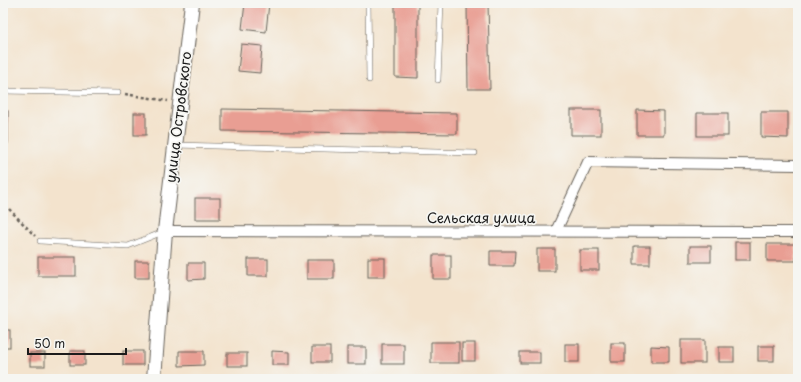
<svg xmlns="http://www.w3.org/2000/svg" width="801" height="382" font-family="'Playpen Sans',sans-serif">
<style>
.building{fill:#e99e93}
.lines{fill:none;stroke-linecap:round;stroke-linejoin:round}
.lane-casing{stroke:#67625a;stroke-width:6}
.street-casing{stroke:#67625a;stroke-width:12}
.secondary-casing{stroke:#67625a;stroke-width:16}
.path{stroke:#67625a;stroke-width:2.5;stroke-dasharray:3 3;stroke-linecap:butt}
.lane{stroke:#fff;stroke-width:5}
.street{stroke:#fff;stroke-width:10}
.secondary{stroke:#fff;stroke-width:14}
.labels{text-anchor:middle;dominant-baseline:central;stroke-width:3.5;stroke-linejoin:round;paint-order:stroke}
.street-label{font-size:14px;fill:#1c1c1c;stroke:#f6f6f2}
</style>
<rect width="100%" height="100%" fill="#f6f6f2"/>
<filter id="ink" filterUnits="userSpaceOnUse"><feTurbulence type="fractalNoise" baseFrequency=".025" numOctaves="2"/><feDisplacementMap in="SourceGraphic" scale="8" xChannelSelector="R" yChannelSelector="G"/><feConvolveMatrix kernelMatrix="1 2 1 2 8 2 1 2 1" color-interpolation-filters="sRGB"/></filter>
<filter id="wash" filterUnits="userSpaceOnUse"><feTurbulence type="fractalNoise" baseFrequency=".012" numOctaves="4" result="noise"/><feDisplacementMap in="SourceGraphic" scale="16" xChannelSelector="R" yChannelSelector="G"/><feGaussianBlur stdDeviation="0.9" result="paint"/><feColorMatrix in="noise" values="0 0 0 0 0 0 0 0 0 0 0 0 0 0 0 0 0 1.4 0 .05"/><feComposite in="paint" operator="in"/></filter>
<g filter="url(#wash)">
<rect width="100%" height="100%" fill="#f3e3cd"/>
<g id="blocks">
<!-- building -->
<g class="building">
<path d="M245 3H269L266 32 242 29Z"/>
<path d="M395 3H418V78L395 77Z"/>
<path d="M467 3H488L490 89H468Z"/>
<path d="M241 44 262 46 260 73 238 71Z"/>
<path d="M222 109 457 113V134L222 131Z"/>
<rect x="571" y="110" width="30" height="25"/>
<path d="M637 110 664 111V135H637Z"/>
<rect x="3" y="111" width="5" height="32"/>
<path d="M761 112H788V138L761 137Z"/>
<rect x="134" y="113" width="12" height="22"/>
<rect x="697" y="113" width="31" height="23"/>
<rect x="195" y="198" width="25" height="21"/>
<rect x="735" y="242" width="15" height="18"/>
<rect x="767" y="244" width="29" height="17"/>
<rect x="634" y="246" width="16" height="18"/>
<rect x="690" y="246" width="21" height="16"/>
<rect x="537" y="249" width="18" height="22"/>
<rect x="580" y="250" width="19" height="20"/>
<path d="M490 251H515L514 266H490Z"/>
<rect x="433" y="255" width="18" height="24"/>
<rect x="38" y="257" width="38" height="19"/>
<rect x="368" y="258" width="17" height="19"/>
<rect x="248" y="259" width="20" height="17"/>
<rect x="307" y="260" width="27" height="19"/>
<rect x="135" y="261" width="14" height="17"/>
<path d="M188 263H204V279L188 280Z"/>
<rect x="3" y="330" width="7" height="17"/>
<rect x="681" y="340" width="24" height="23"/>
<rect x="431" y="342" width="28" height="21"/>
<rect x="462" y="343" width="13" height="18"/>
<rect x="611" y="343" width="14" height="19"/>
<rect x="382" y="344" width="22" height="20"/>
<rect x="565" y="344" width="14" height="18"/>
<path d="M651 346 669 347V362H651Z"/>
<rect x="758" y="346" width="16" height="15"/>
<rect x="312" y="347" width="18" height="15"/>
<rect x="347" y="347" width="19" height="17"/>
<rect x="719" y="347" width="15" height="15"/>
<rect x="70" y="351" width="15" height="14"/>
<rect x="123" y="351" width="20" height="14"/>
<path d="M179 351H204V365L179 366Z"/>
<path d="M272 351 289 352V365H272Z"/>
<rect x="520" y="352" width="20" height="11"/>
<rect x="30" y="353" width="15" height="13"/>
<rect x="227" y="353" width="20" height="13"/>
</g>
</g>
</g>
<g filter="url(#ink)">
<use href="#blocks" fill-opacity="0" stroke="#67625a" stroke-width="1"/>
<g class="lines">
<defs>
<g id="lane">
<path d="M368 3 369 80"/>
<path d="M438 80 441 3"/>
<path d="M3 91 118 93"/>
<path d="M176 145 475 153"/>
<path d="M40 241 128 246 163 232"/>
</g>
<g id="street">
<path d="M165 231 798 232"/>
<path d="M556 231 588 162 798 165"/>
</g>
<path id="secondary" d="M154 379 165 231 192 3"/>
</defs>
<!-- lane casing -->
<use href="#lane" class="lane-casing"/>
<!-- street casing -->
<use href="#street" class="street-casing"/>
<!-- secondary casing -->
<use href="#secondary" class="secondary-casing"/>
<!-- path -->
<g class="path">
<path d="M125 94 168 101"/>
<path d="M3 209H9L35 236"/>
</g>
<!-- lane -->
<use href="#lane" class="lane"/>
<!-- street -->
<use href="#street" class="street"/>
<!-- secondary -->
<use href="#secondary" class="secondary"/>
</g>
</g>
<g class="labels">
<!-- street labels -->
<g class="street-label">
<text transform="translate(178 117) rotate(-83)">улица Островского</text>
<text x="481" y="217">Сельская улица</text>
</g>
</g>
<!-- margin -->
<rect width="801" height="382" fill="none" stroke="#f6f6f2" stroke-width="16"/>
<!-- scale -->
<path d="M28 348v6h98v-6" fill="none" stroke="#1c1c1c" stroke-width="2"/>
<text x="34" y="348" font-size="12" fill="#1c1c1c" stroke="#f6f6f2" stroke-width="3" paint-order="stroke">50 m</text>
</svg>
